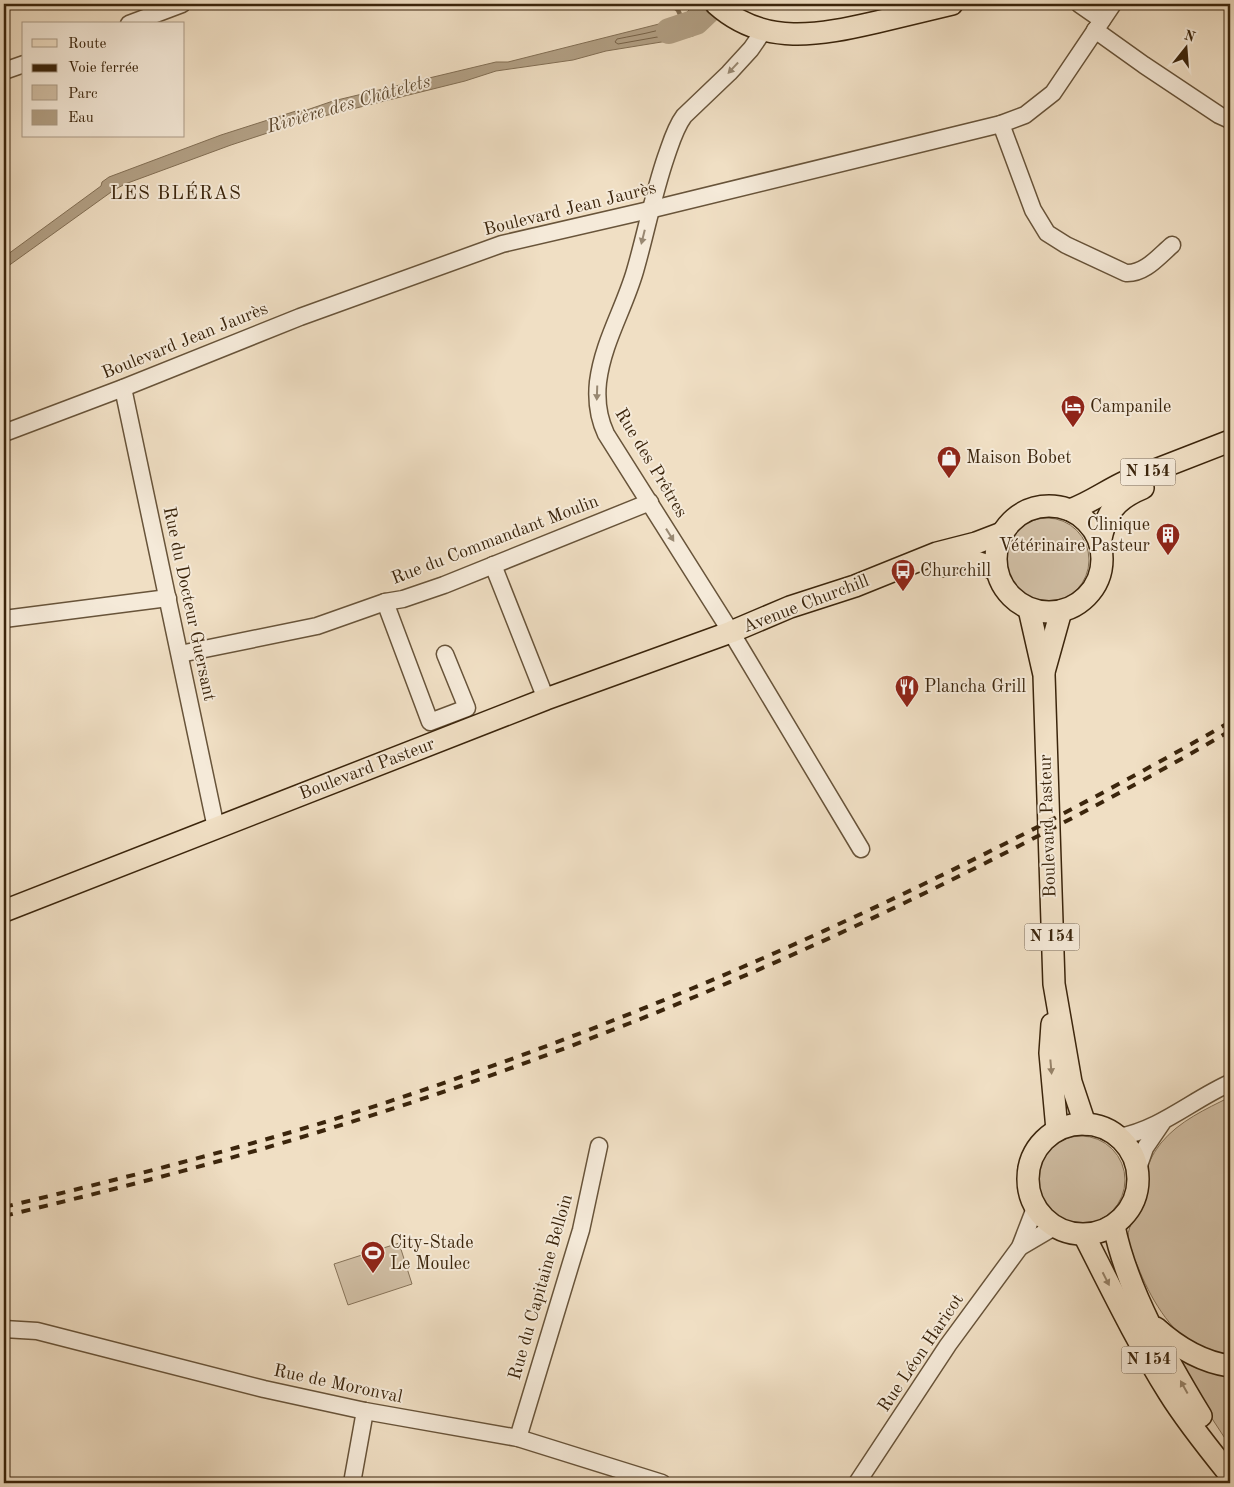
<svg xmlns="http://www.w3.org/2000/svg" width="1234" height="1487" font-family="'Old Standard TT',serif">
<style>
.green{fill:#d1bfa5;stroke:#867258}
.water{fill:#b2a085;stroke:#826f55}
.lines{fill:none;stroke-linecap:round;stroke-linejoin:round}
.shore{stroke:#766248;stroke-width:1}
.stream{stroke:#826f55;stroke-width:4.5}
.river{stroke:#b2a085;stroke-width:26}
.minor-casing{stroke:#68543a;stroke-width:19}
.major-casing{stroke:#3b250c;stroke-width:24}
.minor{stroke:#f5ead9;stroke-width:16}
.major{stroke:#f0dfc4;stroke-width:21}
.rail{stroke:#3b250c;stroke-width:4;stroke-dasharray:9 9;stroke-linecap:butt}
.oneway{fill:#988872}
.oneway2{fill:#968268}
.labels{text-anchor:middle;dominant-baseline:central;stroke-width:4;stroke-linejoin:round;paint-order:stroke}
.shield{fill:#f5ead9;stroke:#73604a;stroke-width:1}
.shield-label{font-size:16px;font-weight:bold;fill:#3b250c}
.street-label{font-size:18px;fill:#3b250c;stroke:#f5ead9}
.poi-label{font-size:18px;fill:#3b250c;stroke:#f5ead9;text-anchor:start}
.water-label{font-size:19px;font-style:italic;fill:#5f4a30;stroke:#f5ead9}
.neighbourhood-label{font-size:19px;letter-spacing:1px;fill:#3b250c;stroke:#f5ead9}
</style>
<rect width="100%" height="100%" fill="#f0dfc4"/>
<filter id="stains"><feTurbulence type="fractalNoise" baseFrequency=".004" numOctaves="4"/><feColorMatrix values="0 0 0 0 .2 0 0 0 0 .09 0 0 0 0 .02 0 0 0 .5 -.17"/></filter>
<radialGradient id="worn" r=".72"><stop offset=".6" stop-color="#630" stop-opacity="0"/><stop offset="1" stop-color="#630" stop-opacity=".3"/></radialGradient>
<!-- green -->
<g class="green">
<circle cx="1047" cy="560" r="42"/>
<path d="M1230 1097V1360C1220 1356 1209 1352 1198 1347 1170 1333 1149 1295 1138 1267 1134 1258 1128 1247 1128 1238 1127 1224 1142 1208 1146 1192 1147 1185 1146 1177 1147 1170 1149 1160 1155 1151 1161 1143 1179 1121 1206 1109 1230 1097Z"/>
<circle cx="1081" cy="1180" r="44"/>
<path d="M399 1243 412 1284 348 1305 334 1264Z"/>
<path d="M1174 1350 1230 1372V1446L1190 1385Z"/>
</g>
<!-- water -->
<path class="water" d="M691 8 710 25 693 36 680 39 606 51 573 60 496 71 465 81 304 121 231 145 125 184 114 190 4 269V257L101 186 102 182 109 177 221 135 296 111 298 113 333 101 496 62H508L659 24 675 19 682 14 684 15Z"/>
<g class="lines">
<!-- shore -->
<path class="shore" d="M691 16 700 24 691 31 618 44 615 42 617 39C641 34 672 30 691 16Z"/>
<!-- stream -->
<path class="stream" d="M671 4 678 10 682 19"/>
<!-- river -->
<path class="river" d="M669 31 696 22 715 4"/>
<defs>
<g id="minor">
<path d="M1079 4 1102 20"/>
<path d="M129 24 182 4"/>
<path d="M764 30 751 49 729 73 684 116C675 128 671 143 666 157 653 195 646 233 635 271 624 309 603 342 598 382 596 401 598 417 606 434L731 632 861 849"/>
<path d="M1095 30 1144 65 1219 115 1230 120"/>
<path d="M4 71 24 64"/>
<path d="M1001 124 1033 210 1047 233 1066 245 1126 273C1145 274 1159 256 1172 245"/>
<path d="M123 388 216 828"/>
<path d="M4 433 123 388 300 317 502 244 649 210 1001 124 1025 115 1053 93 1113 4"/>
<path d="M493 565 546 699"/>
<path d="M385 602 430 722 467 708 445 654"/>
<path d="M4 619 168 598"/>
<path d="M180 654 317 626 385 602 403 599 444 585 650 502"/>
<path d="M1119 1137C1161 1129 1192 1100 1230 1083"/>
<path d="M1138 1168 1145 1148 1162 1123"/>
<path d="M1020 1247 1054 1227"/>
<path d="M4 1329 37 1331 264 1389 365 1411 518 1438 662 1483"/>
<path d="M518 1438 581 1230 599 1146"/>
<path d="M352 1483 365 1411"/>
<path d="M857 1483 948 1345 1020 1247 1035 1208"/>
</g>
<g id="major">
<path d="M716 4C764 47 820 35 877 22 902 16 927 10 952 4"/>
<circle cx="1049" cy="559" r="53"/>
<path d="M1070 510C1090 503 1107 490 1127 481L1230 441"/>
<path d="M1100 543C1106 513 1114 500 1143 488"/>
<path d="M943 566C965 557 976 560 996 570"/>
<path d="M1029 609 1044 675 1054 984 1071 1082 1085 1124"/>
<path d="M1044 672 1061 611"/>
<path d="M4 911 546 699 731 632 790 607 855 586 937 553 976 543 1002 533"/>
<path d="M1052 1024 1050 1053 1057 1130"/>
<circle cx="1083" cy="1179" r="55"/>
<path d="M1114 1226C1127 1290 1167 1360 1201 1416"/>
<path d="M1084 1235C1111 1288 1137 1342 1169 1393 1187 1422 1209 1449 1230 1475"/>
<path d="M1156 1328C1177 1347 1202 1362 1230 1366"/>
</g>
</defs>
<!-- minor casing -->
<use href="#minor" class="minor-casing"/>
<!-- major casing -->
<use href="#major" class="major-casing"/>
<!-- minor -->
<use href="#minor" class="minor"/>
<!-- major -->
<use href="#major" class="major"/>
<!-- rail -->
<g class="rail">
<path d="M4 1207C112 1181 219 1154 325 1122 643 1023 942 887 1230 722"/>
<path d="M4 1216C112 1190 219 1163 325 1130 571 1055 810 955 1038 836 1103 802 1167 768 1230 731"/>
</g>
</g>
<!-- one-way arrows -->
<defs><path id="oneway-solid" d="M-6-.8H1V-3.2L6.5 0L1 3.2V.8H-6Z" transform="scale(1.25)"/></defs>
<g class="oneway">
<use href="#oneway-solid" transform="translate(733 68) rotate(133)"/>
<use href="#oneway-solid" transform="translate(643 237) rotate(104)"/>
<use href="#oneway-solid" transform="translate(597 393) rotate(92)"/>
<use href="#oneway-solid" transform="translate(670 535) rotate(58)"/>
</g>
<g class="oneway2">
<use href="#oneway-solid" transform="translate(1051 1067) rotate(85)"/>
<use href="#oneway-solid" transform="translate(1106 1279) rotate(63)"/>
<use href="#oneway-solid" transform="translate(1184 1387) rotate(-119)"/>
</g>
<!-- icons -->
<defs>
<symbol id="hotel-pin" viewBox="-11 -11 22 30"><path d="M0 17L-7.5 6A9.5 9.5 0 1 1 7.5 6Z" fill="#8f2418" stroke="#f5ead9"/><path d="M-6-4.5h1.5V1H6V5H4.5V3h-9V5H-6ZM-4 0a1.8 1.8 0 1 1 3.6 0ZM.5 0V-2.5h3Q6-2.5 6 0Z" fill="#fff"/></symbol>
<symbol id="shop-pin" viewBox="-11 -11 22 30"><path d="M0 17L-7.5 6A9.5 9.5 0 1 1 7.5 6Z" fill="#8f2418" stroke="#f5ead9"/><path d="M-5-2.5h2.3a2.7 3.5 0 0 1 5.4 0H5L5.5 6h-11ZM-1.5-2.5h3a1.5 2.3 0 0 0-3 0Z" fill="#fff"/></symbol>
<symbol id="building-pin" viewBox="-11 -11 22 30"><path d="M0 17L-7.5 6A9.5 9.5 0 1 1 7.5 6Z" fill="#8f2418" stroke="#f5ead9"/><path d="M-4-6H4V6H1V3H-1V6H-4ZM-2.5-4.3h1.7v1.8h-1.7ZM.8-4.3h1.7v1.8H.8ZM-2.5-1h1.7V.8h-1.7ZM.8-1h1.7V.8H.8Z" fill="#fff"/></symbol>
<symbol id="bus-pin" viewBox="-11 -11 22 30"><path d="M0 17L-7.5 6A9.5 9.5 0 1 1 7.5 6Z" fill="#8f2418" stroke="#f5ead9"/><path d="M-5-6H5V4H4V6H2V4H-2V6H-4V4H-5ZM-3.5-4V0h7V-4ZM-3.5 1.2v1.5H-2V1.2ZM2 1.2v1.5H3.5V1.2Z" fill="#fff"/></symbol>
<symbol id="restaurant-pin" viewBox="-11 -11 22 30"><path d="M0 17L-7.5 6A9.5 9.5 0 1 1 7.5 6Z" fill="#8f2418" stroke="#f5ead9"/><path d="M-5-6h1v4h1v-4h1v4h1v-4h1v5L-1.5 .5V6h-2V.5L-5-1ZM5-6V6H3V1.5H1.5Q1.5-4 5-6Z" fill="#fff"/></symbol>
<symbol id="stadium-pin" viewBox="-11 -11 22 30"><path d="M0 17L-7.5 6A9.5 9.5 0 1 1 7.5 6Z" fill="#8f2418" stroke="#f5ead9"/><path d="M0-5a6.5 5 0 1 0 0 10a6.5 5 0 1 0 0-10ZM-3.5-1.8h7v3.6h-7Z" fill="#fff"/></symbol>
</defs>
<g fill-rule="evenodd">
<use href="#hotel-pin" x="1059" y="393" width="28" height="38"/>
<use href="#shop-pin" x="935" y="444" width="28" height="38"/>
<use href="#building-pin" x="1154" y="521" width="28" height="38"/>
<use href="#bus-pin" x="889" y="557" width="28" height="38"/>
<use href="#restaurant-pin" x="893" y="673" width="28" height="38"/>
<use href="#stadium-pin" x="359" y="1239" width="28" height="38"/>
</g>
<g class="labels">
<!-- shield labels -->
<g class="shield">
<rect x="1120.5" y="458.5" width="55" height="27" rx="4"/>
<rect x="1024.5" y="923.5" width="55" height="27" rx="4"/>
<rect x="1121.5" y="1346.5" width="55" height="27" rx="4"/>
</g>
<g class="shield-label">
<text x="1148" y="472">N 154</text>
<text x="1052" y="937">N 154</text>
<text x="1149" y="1360">N 154</text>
</g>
<!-- street labels -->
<g class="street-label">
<text transform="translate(570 209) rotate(-14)">Boulevard Jean Jaurès</text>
<text transform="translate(185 341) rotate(-22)">Boulevard Jean Jaurès</text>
<text transform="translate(651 463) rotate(59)">Rue des Prêtres</text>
<text transform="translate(495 540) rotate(-21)">Rue du Commandant Moulin</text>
<text transform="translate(189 604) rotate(78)">Rue du Docteur Guersant</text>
<text transform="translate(806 604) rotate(-21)">Avenue Churchill</text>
<text transform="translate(367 769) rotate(-21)">Boulevard Pasteur</text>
<text transform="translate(1048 826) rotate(-92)">Boulevard Pasteur</text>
<text transform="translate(541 1287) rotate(-74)">Rue du Capitaine Belloin</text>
<text transform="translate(921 1353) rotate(-56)">Rue Léon Haricot</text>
<text transform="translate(338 1384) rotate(12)">Rue de Moronval</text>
</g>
<!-- poi labels -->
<g class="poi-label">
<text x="1090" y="407">Campanile</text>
<text x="966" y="458">Maison Bobet</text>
<text x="1150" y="525" text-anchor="end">Clinique<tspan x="1150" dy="21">Vétérinaire Pasteur</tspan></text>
<text x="920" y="571">Churchill</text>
<text x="924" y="687">Plancha Grill</text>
<text x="390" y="1243">City-Stade<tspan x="390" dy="21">Le Moulec</tspan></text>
</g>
<!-- water labels -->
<g class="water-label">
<text transform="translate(349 105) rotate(-16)">Rivière des Châtelets</text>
</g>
<!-- neighbourhood labels -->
<g class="neighbourhood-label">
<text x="176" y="194">LES BLÉRAS</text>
</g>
</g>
<!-- margin -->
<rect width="1234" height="1487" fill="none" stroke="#f0dfc4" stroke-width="20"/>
<rect x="5" y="5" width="1224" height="1477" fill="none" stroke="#3b250c" stroke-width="2.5"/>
<rect x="10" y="10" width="1214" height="1467" fill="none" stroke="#3b250c"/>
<!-- legend -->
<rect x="22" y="22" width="162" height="115" fill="#f5ead9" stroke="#ab9b87"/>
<rect x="32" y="39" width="25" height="8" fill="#f0dfc4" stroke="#ab9b87"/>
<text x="68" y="48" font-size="15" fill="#3b250c">Route</text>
<rect x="32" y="64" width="25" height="8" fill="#3b250c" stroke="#ab9b87"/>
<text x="68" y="72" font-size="15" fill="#3b250c">Voie ferrée</text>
<rect x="32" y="85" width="25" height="15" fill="#d1bfa5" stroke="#ab9b87"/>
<text x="68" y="98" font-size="15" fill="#3b250c">Parc</text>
<rect x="32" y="110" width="25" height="15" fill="#b2a085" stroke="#ab9b87"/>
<text x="68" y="122" font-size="15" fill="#3b250c">Eau</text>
<!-- north arrow -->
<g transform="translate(1186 48) rotate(17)" stroke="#f5ead9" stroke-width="4" paint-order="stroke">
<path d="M0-4L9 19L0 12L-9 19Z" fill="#3b250c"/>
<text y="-8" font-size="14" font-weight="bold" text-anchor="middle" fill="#3b250c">N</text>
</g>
<rect width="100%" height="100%" filter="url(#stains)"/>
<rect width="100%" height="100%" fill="url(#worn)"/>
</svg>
